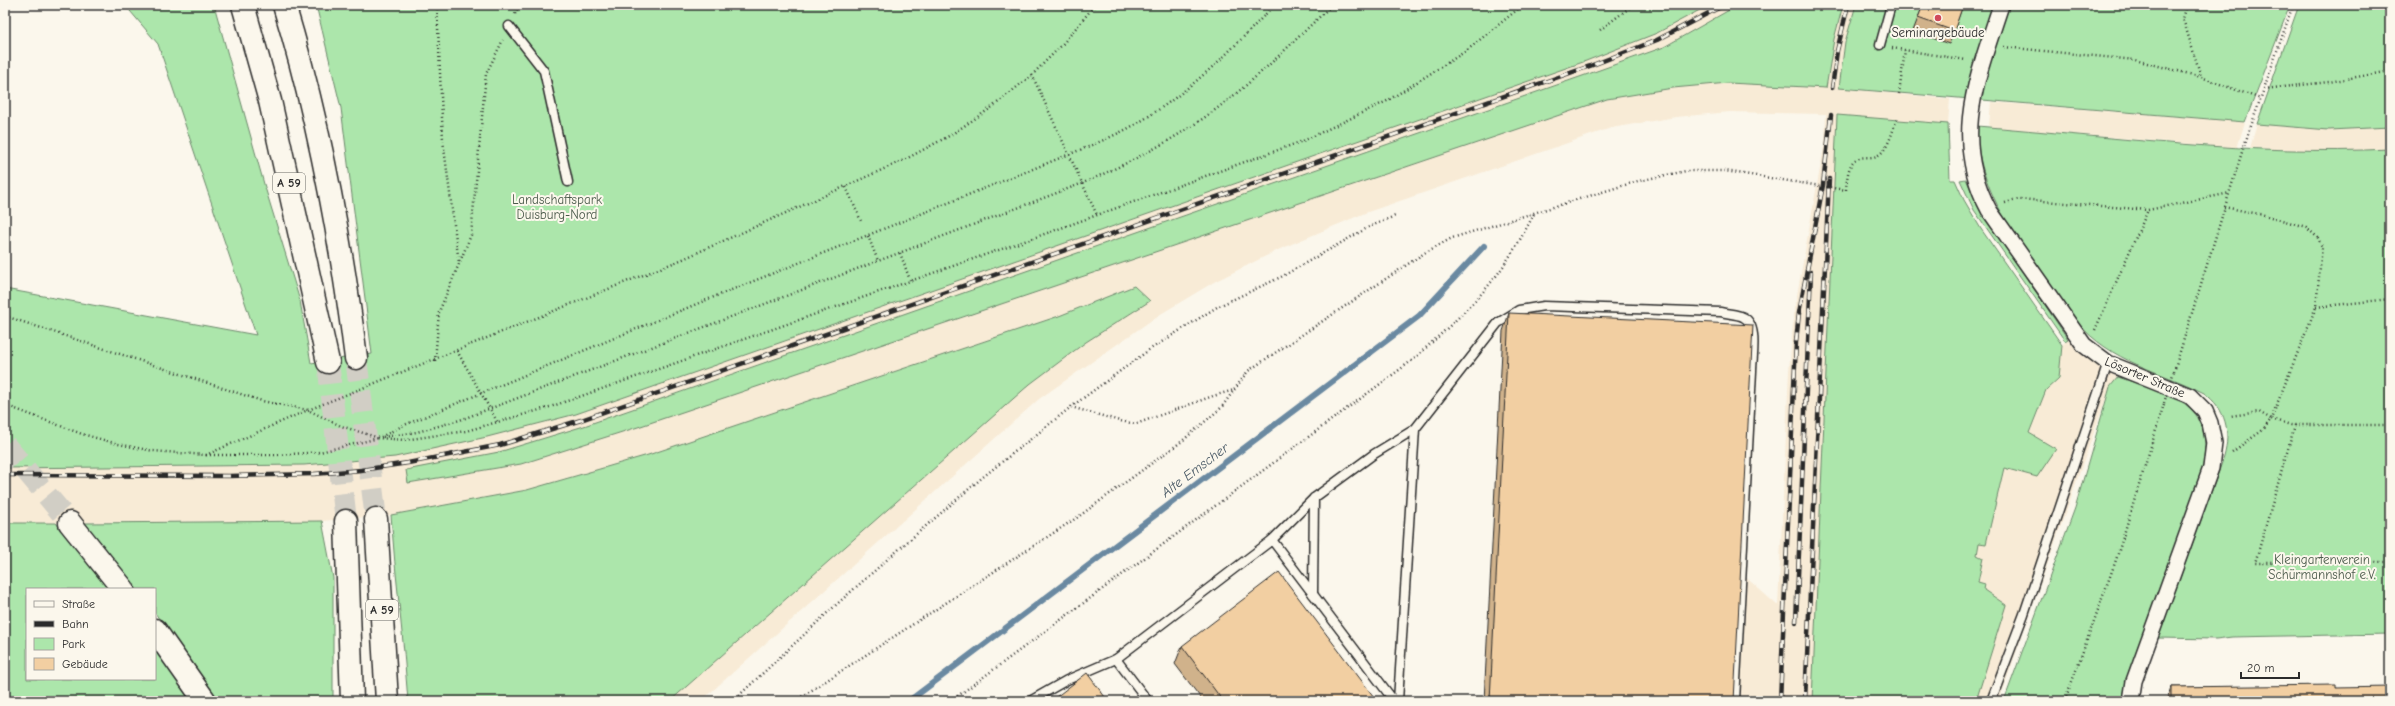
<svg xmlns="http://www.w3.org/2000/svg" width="2395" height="706" font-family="'Comic Neue',sans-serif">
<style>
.built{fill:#f8ebd6}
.green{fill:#ace6ab;stroke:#6c886b}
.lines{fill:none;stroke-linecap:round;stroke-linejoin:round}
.stream{stroke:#6a89a1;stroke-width:6}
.secondary-tunnel{stroke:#d1cec5;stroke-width:22;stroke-dasharray:22 11;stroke-linecap:butt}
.highway-tunnel{stroke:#d1cec5;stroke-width:22;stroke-dasharray:22 11;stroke-linecap:butt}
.lane-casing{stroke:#2b2b2b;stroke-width:11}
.street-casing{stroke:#2b2b2b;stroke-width:18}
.secondary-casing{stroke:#2b2b2b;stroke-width:25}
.highway-casing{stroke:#2b2b2b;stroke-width:25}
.path{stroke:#2b2b2b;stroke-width:2.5;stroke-dasharray:1 3;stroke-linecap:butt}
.lane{stroke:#fbf7ec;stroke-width:8}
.street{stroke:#fbf7ec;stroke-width:15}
.secondary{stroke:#fbf7ec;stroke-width:22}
.highway{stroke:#fbf7ec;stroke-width:22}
.rail-casing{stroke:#2b2b2b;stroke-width:4.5}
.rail{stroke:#fbf7ec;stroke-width:3;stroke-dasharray:9;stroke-linecap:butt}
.path-bridge{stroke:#2b2b2b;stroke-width:2.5;stroke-dasharray:1 3;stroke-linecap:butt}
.wall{fill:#d0b28b;stroke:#2b2b2b}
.building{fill:#f2cfa2;stroke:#2b2b2b}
.poi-dot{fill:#d1495b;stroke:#fbf7ec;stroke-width:1.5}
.labels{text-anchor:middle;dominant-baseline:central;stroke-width:4;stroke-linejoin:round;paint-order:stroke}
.shield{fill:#fbf7ec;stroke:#696865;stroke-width:1}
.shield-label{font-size:12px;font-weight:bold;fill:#2b2b2b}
.poi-label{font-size:13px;fill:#2b2b2b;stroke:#fbf7ec}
.park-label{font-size:13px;fill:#4b5a4b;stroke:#fbf7ec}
.street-label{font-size:13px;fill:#2b2b2b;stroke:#fbf7ec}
.water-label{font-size:14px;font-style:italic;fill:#4a5a66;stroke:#fbf7ec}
</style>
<rect width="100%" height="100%" fill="#fbf7ec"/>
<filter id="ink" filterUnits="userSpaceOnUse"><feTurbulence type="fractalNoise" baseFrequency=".025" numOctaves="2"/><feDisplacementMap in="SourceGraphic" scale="8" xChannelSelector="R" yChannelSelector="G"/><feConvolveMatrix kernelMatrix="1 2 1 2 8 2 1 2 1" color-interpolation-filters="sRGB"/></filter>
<g filter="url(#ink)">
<!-- built -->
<g class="built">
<path d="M1709 5H1738L1664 47 1591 73 584 426 499 452 408 483 521 464 638 427 1607 99 1673 88 1728 83 1825 88 1834 39 1843 5H1856L1845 42 1839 88 1950 99 1948 124 1837 115 1815 640 1884 701H1604L1714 549 1778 606 1789 371 1794 312 1825 141 1826 114 1730 112 1676 117 1611 128 1365 213 1280 249 1214 282 1159 315 1039 399 701 701H670L1030 384 1086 342 1149 301 1134 286 1059 316 648 455 527 490 391 515 322 521 5 523V468L304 465 487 437 576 414 1586 61 1657 33Z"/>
<path d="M1991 102 2245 122 2237 148 1989 127Z"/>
<path d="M2257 124 2329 130 2390 127V149L2330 152 2250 148Z"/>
<path d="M2068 339 2086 358 2118 377 2110 387 1999 701H1948L1985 584 1978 582 1983 558 1977 555 1979 542 1986 544 2004 468 2055 449 2029 433 2046 390 2059 378 2062 345Z"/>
</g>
<!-- green -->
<g class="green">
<path d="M125 5H214L264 184 300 301 311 363 372 354 341 108 316 5H1709L1657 33 1586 61 576 414 487 437 395 457 304 465 5 468V432L9 431 5 426V289L256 335 158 44Z"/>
<path d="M1738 5H1843L1834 39 1826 88 1728 83 1673 88 1607 99 638 427 521 464 408 483 406 470 499 452 584 426 1591 73 1664 47Z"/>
<path d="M1856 5H2290L2245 122 1839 88 1845 42Z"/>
<path d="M2299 5H2390V127L2329 130 2257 124Z"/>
<path d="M1837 115 1948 124 1950 180H1955L1964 200 1981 229 2062 345 2059 378 2046 390 2029 433 2056 449 2037 477 2004 468 1986 544 1979 543 1977 555 1983 558 1978 582 1985 584 1984 590 2006 605 1976 701H1812Z"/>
<path d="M1977 126C2114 137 2253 156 2390 149V634L2232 637 2216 639 2158 638 2224 457C2231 431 2226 409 2204 393 2157 369 2113 364 2076 321 2037 263 1975 199 1977 126Z"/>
<path d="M1966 179 1979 208 2068 339 2065 341 1974 210 1960 180Z"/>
<path d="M1134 286 1150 301 1086 342 1030 384 670 701H408C404 639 395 577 391 515L527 490 648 455 1059 316Z"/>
<path d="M2118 377C2170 395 2217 400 2202 470L2129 671 2122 701H2004L2075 508 2110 387Z"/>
<path d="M322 521 333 578V701H218L155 613V589H136L84 523Z"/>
<path d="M5 523H56L109 589H27V679H155V648L194 701H5Z"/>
</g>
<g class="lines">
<!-- stream -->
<path class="stream" d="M909 701 1419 316 1484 246"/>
<!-- secondary-tunnel -->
<path class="secondary-tunnel" d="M5 445 70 523"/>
<!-- highway-tunnel -->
<g class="highway-tunnel">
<path d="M356 358 376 519"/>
<path d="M328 362 346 521"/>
</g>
<defs>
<g id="lane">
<path d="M509 26 544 71 568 182"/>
<path d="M1880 45 1891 5"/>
<path d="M1272 540 1314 498 1374 454 1415 429"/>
<path d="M1313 594 1314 498"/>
<path d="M1030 701 1067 680 1116 659"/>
<path d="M1148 701 1116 659 1272 540 1394 701"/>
<path d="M1398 701 1415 429 1498 323 1519 310 1544 306 1721 312C1728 314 1737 314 1743 317 1759 324 1752 357 1752 371L1735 701"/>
<path d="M1991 701 2024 614 2108 363"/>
</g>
<path id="street" d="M2001 5C1978 76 1950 138 1989 210L2084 345 2108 363 2190 396 2205 411 2210 423 2214 443 2211 468 2134 681 2131 701"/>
<g id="secondary">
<path d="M70 523 123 589"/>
<path d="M155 630 205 701"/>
</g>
<g id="highway">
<path d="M243 5 270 101 328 362"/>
<path d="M284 5C319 120 341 239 356 358"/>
<path d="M376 519 387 701"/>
<path d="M346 521 352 701"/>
</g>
</defs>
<!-- lane casing -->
<use href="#lane" class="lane-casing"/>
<!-- street casing -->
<use href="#street" class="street-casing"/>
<!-- secondary casing -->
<use href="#secondary" class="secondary-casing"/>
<!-- highway casing -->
<use href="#highway" class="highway-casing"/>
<!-- path -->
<g class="path">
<path d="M437 5 443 140 459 263"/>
<path d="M2187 5 2183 19 2201 76"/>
<path d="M515 14 519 5"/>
<path d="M1600 30 1633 5"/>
<path d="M2004 47 2135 60 2201 77 2261 99"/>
<path d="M1892 48 1966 60"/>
<path d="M1032 75 1097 215"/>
<path d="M2264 89 2329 82 2390 71"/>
<path d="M1899 94 1905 50"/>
<path d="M846 187 861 221"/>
<path d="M2005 203 2020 199 2148 210 2230 193"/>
<path d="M2224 207 2264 215 2306 227 2318 238 2322 247 2316 307 2271 419 2259 412 2230 416"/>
<path d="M868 236 878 261"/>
<path d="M900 253 910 280"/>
<path d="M2388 280H2390"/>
<path d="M2316 307 2390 299"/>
<path d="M5 316 262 401 308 410 341 426 379 438 404 440 466 431 550 407 1036 237 1303 141 1387 101 1466 51 1523 5"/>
<path d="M2095 330 2148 210"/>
<path d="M457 351 498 423"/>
<path d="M435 361 439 312 471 235 486 74 503 40"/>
<path d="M2174 371 2242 152 2293 5"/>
<path d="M5 405 82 434 118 444 153 451 206 455 308 410 683 259 904 160 949 136 991 108 1032 75 1061 46 1095 5"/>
<path d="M1071 407 1120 421 1136 424 1213 396 1234 390"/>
<path d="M2295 425 2255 563 2390 562"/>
<path d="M381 437 402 426 699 303 1070 154C1097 143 1125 132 1149 116 1196 86 1236 46 1274 5"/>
<path d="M383 437 417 432 460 420 1083 183C1134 161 1184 135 1228 100 1265 71 1298 37 1332 5"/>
<path d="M2232 452 2263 430 2271 419 2291 425H2390"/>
<path d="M206 455H277L320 452 379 438"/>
<path d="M733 701 837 604 906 543 983 477 1071 407 1149 350 1217 307 1281 277 1369 227 1395 216"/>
<path d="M795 701 1078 517 1181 442 1221 408 1248 371 1426 252 1452 238 1638 181 1686 171H1725L1846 190C1849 139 1869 168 1883 151 1890 143 1893 129 1897 119"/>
<path d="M951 701 1414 359C1447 328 1484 297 1508 259 1518 244 1526 229 1534 214"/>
<path d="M2065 701 2116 560 2164 404"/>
</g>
<!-- lane -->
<use href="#lane" class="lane"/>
<!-- street -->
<use href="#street" class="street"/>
<!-- secondary -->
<use href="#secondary" class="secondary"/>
<!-- highway -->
<use href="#highway" class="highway"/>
<defs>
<g id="rail">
<path d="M1832 88 1837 51 1848 5"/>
<path d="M5 475 229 476 314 474 361 470 408 463 500 445 581 420 1590 66 1657 40 1724 5"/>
<path d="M1796 622 1811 272"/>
<path d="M1780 701 1796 342 1799 313 1823 185 1831 115"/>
<path d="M1805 701 1829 179"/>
</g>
</defs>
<!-- rail casing -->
<use href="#rail" class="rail-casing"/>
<!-- rail -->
<use href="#rail" class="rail"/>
<!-- path-bridge -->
<path class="path-bridge" d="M2164 403 2174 371"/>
</g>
<!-- wall -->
<g class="wall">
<path d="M1923 5H1963L1949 44 1913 31Z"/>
<path d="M1509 313 1734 701H1484L1503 331Z"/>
<path d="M1182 646 1377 701H1203L1175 664Z"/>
<path d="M2171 687 2336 688 2390 701H2168V696Z"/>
</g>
<!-- building -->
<g class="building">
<path d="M1923 5H1963L1954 31 1918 18Z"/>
<path d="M1509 313 1753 325 1734 701H1490Z"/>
<path d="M1279 572 1377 701H1223L1182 646Z"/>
<path d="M1087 673 1108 701H1051Z"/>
<path d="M2336 685V688L2390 687V701H2171V687Z"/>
</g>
</g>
<!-- markers -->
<circle class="poi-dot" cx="1938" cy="18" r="4"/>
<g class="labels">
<!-- shield labels -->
<g class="shield">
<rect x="273" y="173" width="32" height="20" rx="3"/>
<rect x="366" y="600" width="32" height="20" rx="3"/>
</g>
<g class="shield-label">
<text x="289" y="183">A 59</text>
<text x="382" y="610">A 59</text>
</g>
<!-- poi labels -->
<g class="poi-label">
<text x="1938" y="32">Seminargebäude</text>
</g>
<!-- park labels -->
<g class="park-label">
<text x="557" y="199">Landschaftspark<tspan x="557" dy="15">Duisburg-Nord</tspan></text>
<text x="2322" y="559">Kleingartenverein<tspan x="2322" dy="15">Schürmannshof e.V.</tspan></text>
</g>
<!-- street labels -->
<g class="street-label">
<text transform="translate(2145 377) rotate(23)">Lösorter Straße</text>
</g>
<!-- water labels -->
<g class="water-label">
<text transform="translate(1195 470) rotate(-37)">Alte Emscher</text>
</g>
</g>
<!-- margin -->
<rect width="2395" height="706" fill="none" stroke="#fbf7ec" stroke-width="20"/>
<rect x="10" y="10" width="2375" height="686" fill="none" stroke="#2b2b2b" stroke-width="1.5" filter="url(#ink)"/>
<!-- legend -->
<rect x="26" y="588" width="130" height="92" fill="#fbf7ec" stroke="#a8a59f"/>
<rect x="34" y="601" width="20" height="6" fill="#fbf7ec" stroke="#a8a59f"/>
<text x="62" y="608" font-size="12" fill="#2b2b2b">Straße</text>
<rect x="34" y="621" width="20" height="6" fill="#2b2b2b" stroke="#a8a59f"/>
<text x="62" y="628" font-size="12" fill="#2b2b2b">Bahn</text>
<rect x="34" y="638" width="20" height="12" fill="#ace6ab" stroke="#a8a59f"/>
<text x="62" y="648" font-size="12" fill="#2b2b2b">Park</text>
<rect x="34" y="658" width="20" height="12" fill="#f2cfa2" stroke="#a8a59f"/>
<text x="62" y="668" font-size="12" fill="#2b2b2b">Gebäude</text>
<!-- scale -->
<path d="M2241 672v6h58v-6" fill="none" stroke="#2b2b2b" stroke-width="2"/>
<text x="2247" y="672" font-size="12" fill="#2b2b2b" stroke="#fbf7ec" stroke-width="3" paint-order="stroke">20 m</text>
</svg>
